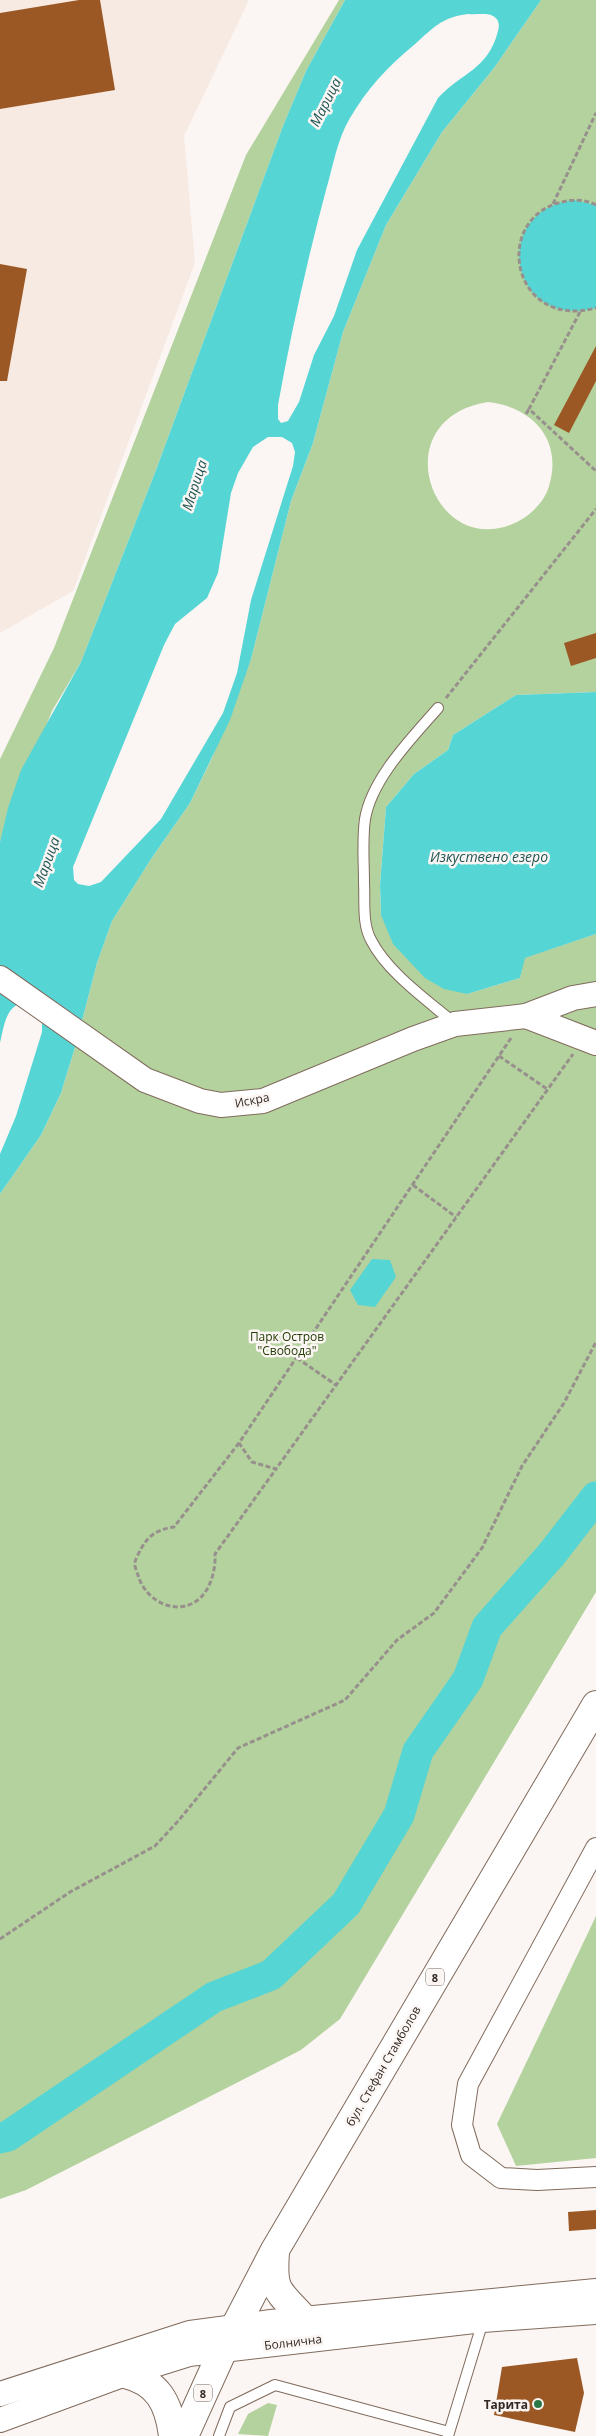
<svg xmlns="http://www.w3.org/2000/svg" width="596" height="2436" font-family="'Open Sans',sans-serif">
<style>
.built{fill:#f7eae2}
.green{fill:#b4d29d;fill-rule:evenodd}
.water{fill:#56d5d5;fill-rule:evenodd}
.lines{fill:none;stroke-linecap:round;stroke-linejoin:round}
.river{stroke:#56d5d5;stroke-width:31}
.building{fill:#9b5824}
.service-casing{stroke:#806b5d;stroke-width:12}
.minor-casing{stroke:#806b5d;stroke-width:22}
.tertiary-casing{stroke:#806b5d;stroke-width:26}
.primary-casing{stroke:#806b5d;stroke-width:30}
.path{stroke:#97908c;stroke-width:3;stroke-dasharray:5 2.5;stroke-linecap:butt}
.service{stroke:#fff;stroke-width:10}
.minor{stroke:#fff;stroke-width:20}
.tertiary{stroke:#fff;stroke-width:24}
.primary{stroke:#fff;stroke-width:28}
.poi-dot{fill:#2a7746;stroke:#fbf6f3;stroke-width:2}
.labels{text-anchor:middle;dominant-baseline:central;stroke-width:5;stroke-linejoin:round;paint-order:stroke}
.shield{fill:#fbf6f3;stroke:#6f6662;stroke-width:1}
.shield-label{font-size:11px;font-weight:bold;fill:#332924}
.street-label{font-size:12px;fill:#332924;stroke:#fbf6f3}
.park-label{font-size:12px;fill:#233d06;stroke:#fbf6f3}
.poi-label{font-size:12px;font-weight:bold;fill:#332924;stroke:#fbf6f3;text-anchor:end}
.water-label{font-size:14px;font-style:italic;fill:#1f5556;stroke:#fbf6f3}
</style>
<rect width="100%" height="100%" fill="#fbf6f3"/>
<!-- built -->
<path class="built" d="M0 0H249L184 136 195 263 73 591 0 633Z"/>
<!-- green -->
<g class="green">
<path d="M339 0H345L306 71 283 126 156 470 81 662 52 711 0 842V759L54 648 246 155Z"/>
<path d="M541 0H596V692L516 695 453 735 448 750 414 774 386 807 380 885 381 915 467 994 520 978 524 958 596 934V1592L340 2019 301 2050 26 2190 0 2199V1194L41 1135 61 1093 76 1044 97 963 112 921 151 859 190 803 212 758 251 659 291 501 313 443 343 332 386 225 442 132 494 68ZM488 402C533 407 563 440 549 486 545 501 531 515 517 522 433 563 381 419 488 402Z"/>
<path d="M596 1916V2158L516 2166 497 2124Z"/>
<path d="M268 2403 277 2405 268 2436 238 2434 248 2414Z"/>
</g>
<!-- water -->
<g class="water">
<path d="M345 0H541L494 68 442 132 386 225 343 332 313 443 291 501 251 659 230 720 190 803 151 859 112 921 97 963 76 1044 61 1093 41 1135 0 1194V1154L16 1116 42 1032V1020L19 1004C5 1009 3 1031 0 1043V842L8 808 21 770 81 662 156 470 283 126 306 71ZM468 14C475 15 485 13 491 15 499 18 500 25 498 31 488 70 462 72 438 98L357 250 334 316 314 355 299 402 288 421 281 423 278 419V405C291 333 307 261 326 190 333 167 337 139 350 118 367 89 388 66 414 45 433 28 442 17 468 14ZM268 437H282L292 443 295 452 293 466 251 600 237 673 223 713 161 819 101 882 89 886 78 884 74 880 73 867 164 645 175 624 207 598 218 573 231 493 238 473 253 447Z"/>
<path d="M574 200 596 205V308C509 331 488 210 574 200Z"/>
<path d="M596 692V934L525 958 520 978 467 994 444 989 425 978 393 944 381 915 380 885 386 807 414 774 448 750 453 735 516 695Z"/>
<path d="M372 1259 390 1260 396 1277 375 1307 358 1305 350 1290Z"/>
</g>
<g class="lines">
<!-- river -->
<path class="river" d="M0 2138 8 2136 214 1997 271 1975 346 1904 399 1815 418 1751 468 1679 487 1627 551 1555 596 1497"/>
</g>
<!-- building -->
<g class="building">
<path d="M79 0H100L115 90 0 109V13Z"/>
<path d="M0 264 27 269 7 381H0Z"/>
<path d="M596 346V381L569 433 554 425Z"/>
<path d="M596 633V658L571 666 564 643Z"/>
<path d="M596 2210V2229L569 2231 568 2212Z"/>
<path d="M577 2358 584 2393 575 2432 494 2415 502 2367Z"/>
</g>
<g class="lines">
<defs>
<g id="service">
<path d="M438 708C412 738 372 778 365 819 362 840 364 862 364 883 365 901 362 924 371 940 387 972 427 1000 454 1023"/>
<path d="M219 2436 230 2407 275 2385 449 2432"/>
<path d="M448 2436 483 2321"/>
</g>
<path id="minor" d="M596 1848 468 2084 462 2125 471 2155 501 2178 537 2180 596 2177"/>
<g id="tertiary">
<path d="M0 978 145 1080 200 1101 221 1105 263 1101 413 1039 455 1024 526 1016 573 998 596 994"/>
<path d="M526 1016 596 1043"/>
<path d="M0 2394 190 2333 271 2322 596 2291"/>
<path d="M0 2420 125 2374 189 2354 483 2320 596 2312"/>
</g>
<g id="primary">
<path d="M275 2252C272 2293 278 2290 304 2319"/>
<path d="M125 2374C158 2382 169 2403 173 2436"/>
<path d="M184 2436 223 2350 275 2250 596 1705"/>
</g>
</defs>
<!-- service casing -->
<use href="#service" class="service-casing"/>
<!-- minor casing -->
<use href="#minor" class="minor-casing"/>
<!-- tertiary casing -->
<use href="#tertiary" class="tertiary-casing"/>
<!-- primary casing -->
<use href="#primary" class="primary-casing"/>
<!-- path -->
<g class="path">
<path d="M553 204 596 113"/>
<path d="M596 205C585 199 571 199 558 203 492 223 513 330 596 308"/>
<path d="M580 312 529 409 596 471"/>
<path d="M526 414 529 409"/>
<path d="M446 698 596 509"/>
<path d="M511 1038 239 1443 252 1462 276 1469 573 1054"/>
<path d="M499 1056 547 1089"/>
<path d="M413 1185 456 1217"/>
<path d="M297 1358 336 1385"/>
<path d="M239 1443 174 1527C159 1529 148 1535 141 1549 139 1553 135 1559 135 1563 134 1566 137 1572 138 1575 144 1598 172 1616 195 1602 210 1593 216 1570 215 1554L276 1469"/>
<path d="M0 1939 70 1892 155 1846 179 1820 238 1748 345 1700 397 1640 434 1613 482 1548 522 1466 564 1403 596 1342"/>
</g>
<!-- service -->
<use href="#service" class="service"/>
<!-- minor -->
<use href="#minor" class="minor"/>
<!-- tertiary -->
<use href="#tertiary" class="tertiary"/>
<!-- primary -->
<use href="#primary" class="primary"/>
</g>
<!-- markers -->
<circle class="poi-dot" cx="538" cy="2404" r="5"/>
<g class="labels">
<!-- shield labels -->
<g class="shield">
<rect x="426" y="1968.5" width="18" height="17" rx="4"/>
<rect x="194" y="2384.5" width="18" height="17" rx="4"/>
</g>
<g class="shield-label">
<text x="435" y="1977">8</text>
<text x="203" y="2393">8</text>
</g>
<!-- street labels -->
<g class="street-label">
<text transform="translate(252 1100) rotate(-11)">Искра</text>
<text transform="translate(383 2066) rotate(-60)">бул. Стефан Стамболов</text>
<text transform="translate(293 2342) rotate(-7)">Болнична</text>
</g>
<!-- park labels -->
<g class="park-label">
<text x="287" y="1336">Парк Остров<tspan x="287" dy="14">"Свобода"</tspan></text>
</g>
<!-- poi labels -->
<g class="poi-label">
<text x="528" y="2404">Тарита</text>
</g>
<!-- water labels -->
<g class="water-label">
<text transform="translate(325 102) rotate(-63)">Марица</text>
<text transform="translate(194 485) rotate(-72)">Марица</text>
<text x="489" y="856">Изкуствено езеро</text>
<text transform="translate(46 862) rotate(-70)">Марица</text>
</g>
</g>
</svg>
